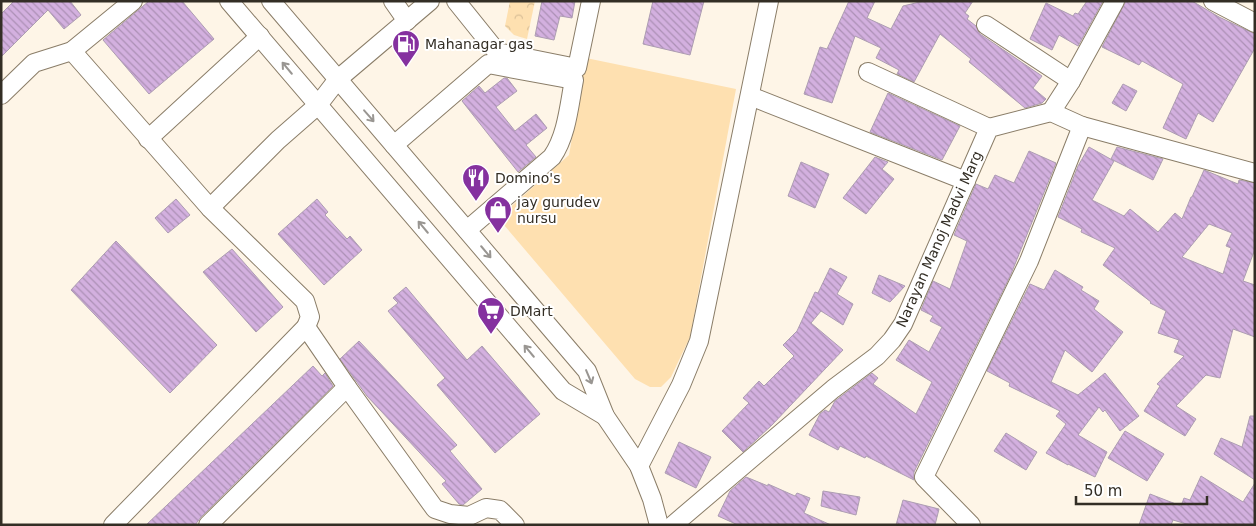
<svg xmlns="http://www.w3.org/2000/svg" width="1256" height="526" font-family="'DejaVu Sans',sans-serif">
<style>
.green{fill:#fee0b0}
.park{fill:url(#park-crowns)}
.building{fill:url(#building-back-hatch);stroke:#ad9db2;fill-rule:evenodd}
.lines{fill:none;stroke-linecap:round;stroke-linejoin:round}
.minor-casing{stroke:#8a7d68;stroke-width:20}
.minor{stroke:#fff;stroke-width:18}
.oneway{stroke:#999692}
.labels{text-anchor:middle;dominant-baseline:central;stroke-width:4;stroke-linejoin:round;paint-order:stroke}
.poi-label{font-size:14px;fill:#332e25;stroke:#fff;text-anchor:start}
.street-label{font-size:14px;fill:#332e25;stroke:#fff}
</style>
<defs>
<pattern id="park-crowns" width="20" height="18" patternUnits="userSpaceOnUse" patternTransform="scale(1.25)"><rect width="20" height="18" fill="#fee0b0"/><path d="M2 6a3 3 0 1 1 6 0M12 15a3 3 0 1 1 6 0" fill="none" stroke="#dac097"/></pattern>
<pattern id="building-back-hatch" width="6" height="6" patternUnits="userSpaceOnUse" patternTransform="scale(1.25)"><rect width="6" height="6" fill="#d3b0df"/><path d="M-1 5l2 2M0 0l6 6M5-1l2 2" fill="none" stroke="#ac90b5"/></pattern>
</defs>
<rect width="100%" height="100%" fill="#fef5e7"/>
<!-- green -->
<path class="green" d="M586 58 736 89 690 337 671 377 661 387H650L635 379 498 218 569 155Z"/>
<!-- park -->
<path class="park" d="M510 1H535L527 39 514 35 505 26Z"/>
<!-- building -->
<g class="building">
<path d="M14 1H70L81 15 64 29 48 10 1 57V14Z"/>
<path d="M149 1H182L214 39 149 94 103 40Z"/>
<path d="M542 1H575L572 18 560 16 554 40 535 36Z"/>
<path d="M653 1H704L690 55 643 44Z"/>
<path d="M849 1H875L867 18 891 29 903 6 924 1H973L965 13 969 16 967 19 976 26 980 34 1042 76 1033 88 1046 99 1042 103 1025 108 969 62 971 59 940 34 914 82 897 74 899 70 876 58 881 48 855 36 832 103 804 94 820 47 827 49Z"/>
<path d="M1087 1H1103L1078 46 1059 35 1052 50 1030 39 1046 3 1073 16 1075 13 1078 14Z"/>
<path d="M1126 1H1192L1219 17 1255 34V48L1213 122 1198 113 1186 139 1163 128 1183 84 1142 61 1139 65 1102 47Z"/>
<path d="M504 78H507L517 91 496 107 515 131 536 114 547 128 526 145 536 157 518 172 462 101 479 86 485 93Z"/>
<path d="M1123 84 1137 91 1126 111 1112 103Z"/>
<path d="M888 93 960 126 942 160 870 132Z"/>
<path d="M1089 147 1114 161 1092 200 1124 216 1130 209 1158 232 1175 213 1182 219 1191 197H1192L1204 170 1238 184 1239 180 1255 183V249L1243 281 1255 285V337L1233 329 1220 378 1206 375 1176 406 1196 419 1185 436 1144 411 1160 386 1157 384 1184 356 1174 352 1179 340 1158 333 1166 311 1150 303 1151 302 1103 265 1115 248 1081 232 1082 229 1058 217 1078 166ZM1209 224 1232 233 1226 246 1231 248 1223 274 1182 257Z"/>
<path d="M1117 147 1163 159 1153 180 1111 159Z"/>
<path d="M1029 151 1056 163 1011 274 914 472V480L866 456 865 458 840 446 838 450 809 435 820 414 825 410 829 412 835 401 872 373 878 378 873 384 916 414 932 382 896 360 909 340 929 352 942 327 930 321 933 316 921 310 933 281 950 289 967 241 954 235 976 184 988 189 995 175 1014 183Z"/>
<path d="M875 157 888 162 882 169 894 179 866 214 843 198Z"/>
<path d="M801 162 829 174 815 208 788 196Z"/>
<path d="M176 199 190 215 168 233 155 218Z"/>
<path d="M317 199 328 212 325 215 347 239 350 236 362 250 324 285 278 234Z"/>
<path d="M116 241 217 345 170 393 71 290Z"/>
<path d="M232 249 283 307 256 332 203 272Z"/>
<path d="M830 268 847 277 837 294 853 304 843 325 821 311 811 323 843 350 772 425 743 452 722 431 749 403 743 398 759 381 764 386 794 356 783 345 797 331 815 292 818 293Z"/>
<path d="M1055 270 1083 287 1081 290 1099 301 1094 309 1123 332 1092 372 1065 350 1051 382 1078 395 1105 373 1139 416 1120 431 1105 410 1103 412 1099 407 1078 435 1107 452 1095 477 1068 464V465L1046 453 1066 424 1056 416 1060 411 1009 386 1010 383 987 371 1030 284 1044 290Z"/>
<path d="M879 275 905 286 890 302 872 293Z"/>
<path d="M406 287 467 360 482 346 540 414 495 453 437 385 445 378 388 311 398 303 393 298Z"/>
<path d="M359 341 457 445 450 451 482 489 463 505 459 504 442 484 446 481 367 396 340 359Z"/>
<path d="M313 366 322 376 325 373 333 386 201 517 195 525H146Z"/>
<path d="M1250 416H1255V480L1214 454 1221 438 1242 447Z"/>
<path d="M1125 431 1164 454 1147 481 1108 458Z"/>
<path d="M1006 433 1037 452 1026 470 994 451Z"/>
<path d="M679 442 711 457 696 488 665 473Z"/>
<path d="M1201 476 1243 502 1255 483V525H1190L1173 520 1171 525H1139L1150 494 1181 506 1184 498 1190 500Z"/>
<path d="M746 477 768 486V484L795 496 797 493 810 498 804 513 831 525H738L718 516 730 491Z"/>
<path d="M823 491 860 497 856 515 821 506Z"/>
<path d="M903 500 939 509 935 525H896Z"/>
</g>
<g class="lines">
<defs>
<g id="minor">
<path d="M229 1 563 391 605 416"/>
<path d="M271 1 587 371 605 416 639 466 652 499 659 525"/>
<path d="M393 1 407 21"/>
<path d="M456 1 497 52 577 68 591 1"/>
<path d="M1213 1 1255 23"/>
<path d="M986 25 1071 81"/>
<path d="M72 51 210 208 305 301 310 317 306 327 113 525"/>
<path d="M868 72 989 128"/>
<path d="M1 95 34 63 72 51 133 1"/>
<path d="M750 96 966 181"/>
<path d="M1051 112 1071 81 1115 1"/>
<path d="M148 139 260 36"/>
<path d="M394 145 488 64 574 80C569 106 567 135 552 157L467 230"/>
<path d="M210 208 278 140 318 105 338 79 430 1"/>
<path d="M347 387 435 509 450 514 469 516 486 508 500 510 515 525"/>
<path d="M639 466 681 385 699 341 769 1"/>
<path d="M208 525 347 387 306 327"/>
<path d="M673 525 833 389 877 356 892 340 903 324 989 128 1051 112 1082 126 1255 173"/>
<path d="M971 525 924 477 1029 261 1082 126"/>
</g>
</defs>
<!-- minor casing -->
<use href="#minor" class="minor-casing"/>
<!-- minor -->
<use href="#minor" class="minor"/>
</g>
<!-- one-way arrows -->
<defs><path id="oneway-shaft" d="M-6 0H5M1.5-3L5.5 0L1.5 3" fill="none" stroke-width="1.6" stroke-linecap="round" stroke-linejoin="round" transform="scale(1.25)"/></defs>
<g class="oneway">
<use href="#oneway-shaft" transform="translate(287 68) rotate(-130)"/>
<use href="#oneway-shaft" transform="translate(369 116) rotate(49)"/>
<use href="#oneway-shaft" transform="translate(423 227) rotate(-130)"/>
<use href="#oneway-shaft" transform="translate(486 252) rotate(50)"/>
<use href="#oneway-shaft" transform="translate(529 351) rotate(-130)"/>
<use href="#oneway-shaft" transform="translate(589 377) rotate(67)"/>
</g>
<!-- icons -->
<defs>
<symbol id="fuel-pin" viewBox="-11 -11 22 30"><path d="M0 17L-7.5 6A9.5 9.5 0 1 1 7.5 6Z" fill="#85319f" stroke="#fff"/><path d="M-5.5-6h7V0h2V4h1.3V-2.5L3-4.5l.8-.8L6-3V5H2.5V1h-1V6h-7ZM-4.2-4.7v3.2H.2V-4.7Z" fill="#fff"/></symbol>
<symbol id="restaurant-pin" viewBox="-11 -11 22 30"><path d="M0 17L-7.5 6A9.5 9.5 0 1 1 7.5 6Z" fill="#85319f" stroke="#fff"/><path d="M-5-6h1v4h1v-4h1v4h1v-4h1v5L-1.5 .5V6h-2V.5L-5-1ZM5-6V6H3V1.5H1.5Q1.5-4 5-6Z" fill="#fff"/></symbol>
<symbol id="shop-pin" viewBox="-11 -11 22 30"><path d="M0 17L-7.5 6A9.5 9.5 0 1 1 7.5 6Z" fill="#85319f" stroke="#fff"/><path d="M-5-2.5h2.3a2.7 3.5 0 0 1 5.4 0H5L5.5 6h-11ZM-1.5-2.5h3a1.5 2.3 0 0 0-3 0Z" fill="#fff"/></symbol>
<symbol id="supermarket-pin" viewBox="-11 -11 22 30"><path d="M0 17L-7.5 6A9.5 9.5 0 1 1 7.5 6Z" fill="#85319f" stroke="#fff"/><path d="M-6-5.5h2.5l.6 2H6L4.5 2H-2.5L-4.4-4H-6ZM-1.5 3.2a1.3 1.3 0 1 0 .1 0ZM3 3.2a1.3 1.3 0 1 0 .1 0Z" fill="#fff"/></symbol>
</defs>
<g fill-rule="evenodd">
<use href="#fuel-pin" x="390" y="28" width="32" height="43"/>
<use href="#restaurant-pin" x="460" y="162" width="32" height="43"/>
<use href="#shop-pin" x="482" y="194" width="32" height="43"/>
<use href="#supermarket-pin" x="475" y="295" width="32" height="43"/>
</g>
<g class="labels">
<!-- poi labels -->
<g class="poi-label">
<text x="425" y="44">Mahanagar gas</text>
<text x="495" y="178">Domino's</text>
<text x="517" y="202">jay gurudev<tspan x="517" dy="16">nursu</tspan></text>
<text x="510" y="311">DMart</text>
</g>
<!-- street labels -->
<g class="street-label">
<text transform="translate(939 239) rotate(-66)">Narayan Manoj Madvi Marg</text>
</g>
</g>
<!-- border -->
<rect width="1256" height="526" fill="none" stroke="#332e25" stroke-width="5"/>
<!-- scale -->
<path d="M1076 496v8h131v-8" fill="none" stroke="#332e25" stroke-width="2.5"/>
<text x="1084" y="496" font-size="15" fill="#332e25" stroke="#ffffff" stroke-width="4" paint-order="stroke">50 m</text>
</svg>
